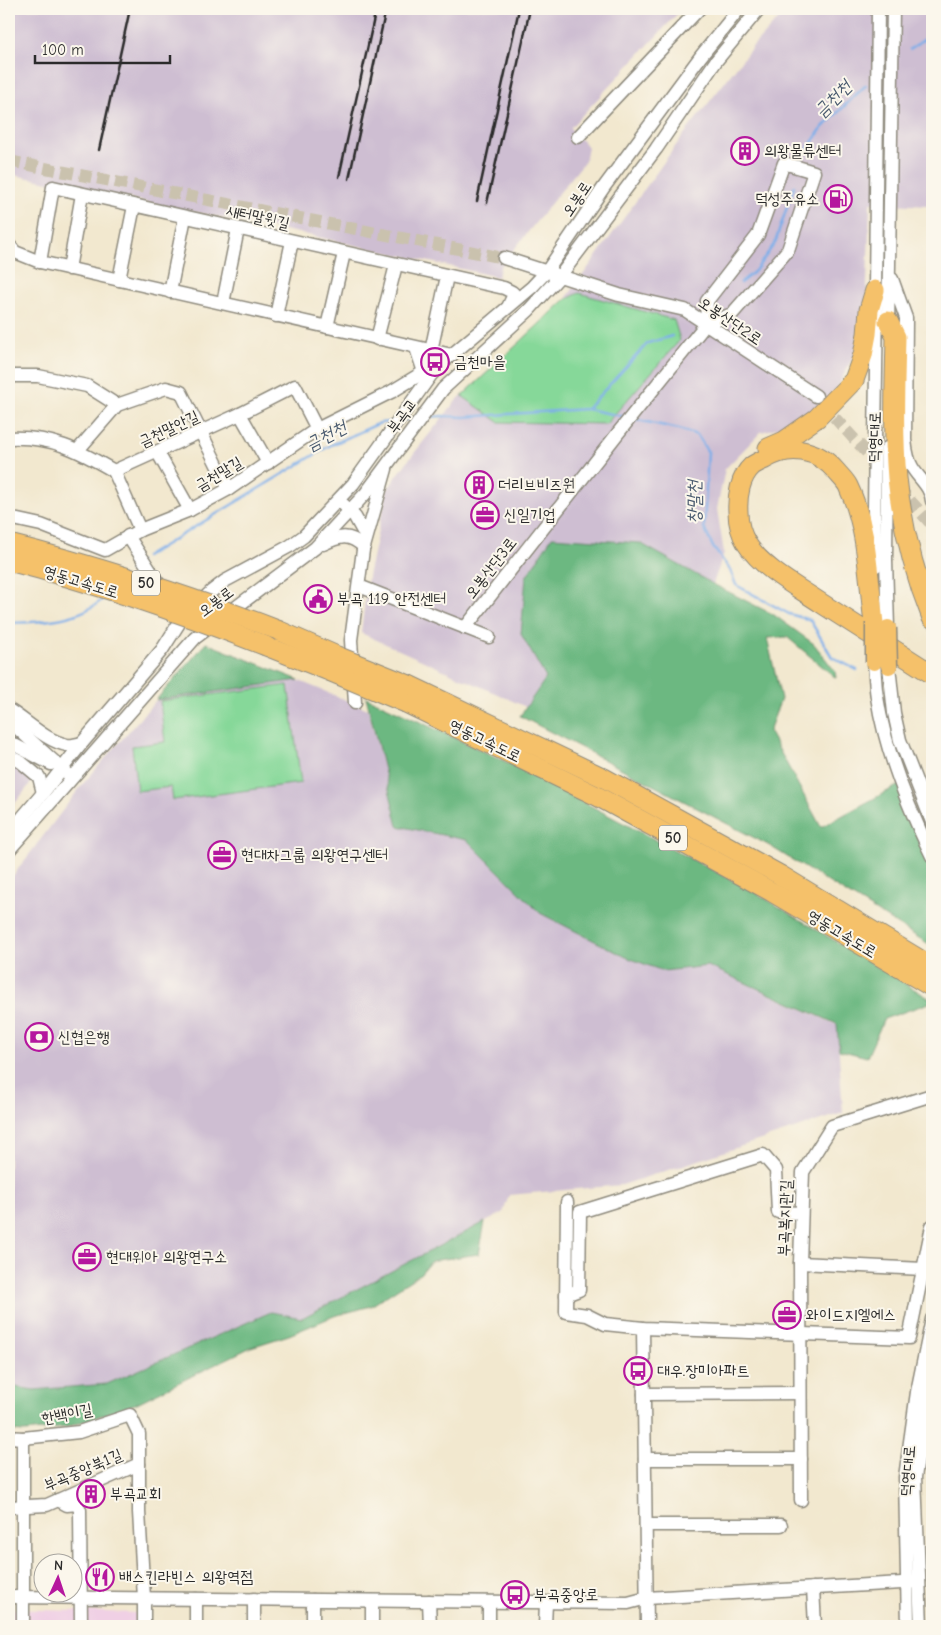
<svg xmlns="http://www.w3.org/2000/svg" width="941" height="1635" font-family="'Comic Neue','Poor Story',sans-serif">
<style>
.built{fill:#f0d0e5}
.industrial{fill:#cebed2}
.green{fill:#86d899;stroke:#588262}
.forest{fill:#6cb881;stroke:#4c7256}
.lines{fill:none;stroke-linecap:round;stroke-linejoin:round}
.stream{stroke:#7daee9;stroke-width:2.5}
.minor-tunnel{stroke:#cac2ae;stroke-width:12;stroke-dasharray:12 6;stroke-linecap:butt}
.minor-casing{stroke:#8e8a7d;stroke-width:15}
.highway-casing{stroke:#8e8a7d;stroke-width:21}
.minor{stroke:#fff;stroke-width:12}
.highway{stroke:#f5c16b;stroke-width:19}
.rail{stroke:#2b2b2b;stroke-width:2.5}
.major-bridge-casing{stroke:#8e8a7d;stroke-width:19;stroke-linecap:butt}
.highway-bridge-casing{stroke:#8e8a7d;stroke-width:21;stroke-linecap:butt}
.major-bridge{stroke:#f5c16b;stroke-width:16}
.highway-bridge{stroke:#f5c16b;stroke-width:19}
.labels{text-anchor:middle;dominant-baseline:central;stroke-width:4;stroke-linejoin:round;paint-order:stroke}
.shield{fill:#fbf7ec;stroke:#696865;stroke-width:1}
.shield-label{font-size:15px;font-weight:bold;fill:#2b2b2b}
.poi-label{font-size:16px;fill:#2b2b2b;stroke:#fbf7ec;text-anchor:start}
.street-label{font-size:16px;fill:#2b2b2b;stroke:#fbf7ec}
.water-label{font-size:18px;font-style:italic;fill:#48596e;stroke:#fbf7ec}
</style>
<rect width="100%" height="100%" fill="#fbf7ec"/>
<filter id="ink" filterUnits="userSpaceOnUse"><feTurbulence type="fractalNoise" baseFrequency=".02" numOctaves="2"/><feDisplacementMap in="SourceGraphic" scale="10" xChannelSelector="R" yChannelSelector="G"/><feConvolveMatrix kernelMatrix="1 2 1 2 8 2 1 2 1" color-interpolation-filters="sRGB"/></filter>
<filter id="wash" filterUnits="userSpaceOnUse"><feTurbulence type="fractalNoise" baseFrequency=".0096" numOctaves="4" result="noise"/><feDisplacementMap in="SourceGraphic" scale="20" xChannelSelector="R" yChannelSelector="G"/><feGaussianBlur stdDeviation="1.12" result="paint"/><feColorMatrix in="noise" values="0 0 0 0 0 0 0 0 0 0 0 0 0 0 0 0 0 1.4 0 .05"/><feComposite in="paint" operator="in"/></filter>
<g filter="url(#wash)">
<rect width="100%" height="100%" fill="#f2e8cf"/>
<!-- built -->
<path class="built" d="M9 1609 136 1613V1626H9Z"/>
<!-- industrial -->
<g class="industrial">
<path d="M9 9H682L570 128 588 147 585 161 500 267 498 277 313 236 9 174Z"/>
<path d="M788 9H932V213L928 206 870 203 865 334 836 390 804 421 761 432 725 469 717 509 724 553 713 584 639 543 521 634 546 678 526 707 361 633 368 576 387 490 407 462 456 401 565 300 682 137 753 46Z"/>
<path d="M206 643 368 709 398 826 467 840 540 913 626 957 663 971 708 966 837 1025 843 1113 622 1185 509 1195 503 1213 302 1318 271 1312 107 1384 34 1390 9 1386V881L82 785Z"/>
<path d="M9 761 34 779 9 811Z"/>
</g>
<!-- green -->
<g class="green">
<path d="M579 293 674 320 680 340 606 424 499 422 462 396 565 300Z"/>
<path d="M288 685 301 783 173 800 171 787 137 791 132 746 165 742 160 701Z"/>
</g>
<!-- forest -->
<g class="forest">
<path d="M552 537 640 543 713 584 774 615 814 644 835 671 836 678 787 637 767 638 781 699 769 731 821 827 899 785 932 862V946L768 845 520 716 546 678 521 634 526 577Z"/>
<path d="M206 643 299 680 156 700Z"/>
<path d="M366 697 513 765 758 894 932 1000V1002L884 1019 867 1057 839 1050 837 1024 708 966 663 971 626 957 540 913 467 840 398 826Z"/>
<path d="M485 1222 479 1254 431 1261 420 1274 371 1306 334 1316 289 1335 251 1347 135 1404 67 1427 25 1432 9 1431V1386L34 1390 107 1384 271 1312 302 1318Z"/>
</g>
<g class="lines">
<!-- stream -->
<g class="stream">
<path d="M910 49 932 34"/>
<path d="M802 157 822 128 866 85"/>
<path d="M740 283 755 271 775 243 794 186"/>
<path d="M587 409 626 417"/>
<path d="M429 417 442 416 464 417 587 409 648 343 672 336"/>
<path d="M633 419 679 429 697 435 708 452 704 528 713 547 730 570 736 585 789 614 810 620 832 657 857 670"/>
<path d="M404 420 416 419"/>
<path d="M145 557 331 445 380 423 391 422"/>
<path d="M130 571 139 562"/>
<path d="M9 623C41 622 82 621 106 596"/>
</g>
</g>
</g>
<g filter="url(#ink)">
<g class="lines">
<!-- minor-tunnel -->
<g class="minor-tunnel">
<path d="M9 161 504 258"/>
<path d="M822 404 880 467"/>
<path d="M898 487 932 525"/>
</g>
<defs>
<g id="minor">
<path d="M578 137 699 9"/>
<path d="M784 163 814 172 788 250 732 314 706 324 707 301 758 235Z"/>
<path d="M9 245 15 252 40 262 452 355"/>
<path d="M504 258 619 295 685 310 816 396"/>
<path d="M40 262 53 187 504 288 512 292 514 294 509 305"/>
<path d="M69 269 82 194"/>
<path d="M892 279 906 318 905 440C906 449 907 459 912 467 919 479 931 487 932 501"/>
<path d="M119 280 134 206"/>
<path d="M170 292 185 217"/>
<path d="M223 303 238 229"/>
<path d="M276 316 292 241"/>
<path d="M327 327 344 253"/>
<path d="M888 328 893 9"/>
<path d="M377 339 396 265"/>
<path d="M416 348 424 372"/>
<path d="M431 351 447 276"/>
<path d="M9 376H38L87 386 117 405"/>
<path d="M240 414 268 463"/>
<path d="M9 438C52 436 78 450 114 471L240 414 295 386 317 429"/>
<path d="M887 448 886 560 888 628"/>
<path d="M78 450 117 405 166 388 181 392 229 489"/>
<path d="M158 453 190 510"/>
<path d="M114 471 140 530"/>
<path d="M344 505 355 517 365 535 351 640 355 703"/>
<path d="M9 518 41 525 105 550 140 530 190 510 229 489 317 429 391 392 424 372H434"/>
<path d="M128 536 162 589"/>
<path d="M323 544C340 536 349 533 364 547L386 469"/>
<path d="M876 566 874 509 877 301 875 290 878 9"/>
<path d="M359 586 489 637"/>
<path d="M465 628 618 433 706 324"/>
<path d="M874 662C875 674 875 685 877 697 885 749 909 809 932 856"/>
<path d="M889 666 894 713 900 740 932 822"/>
<path d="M9 710C27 721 46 741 67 745 71 746 78 744 82 743"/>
<path d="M9 724 17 728 68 774"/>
<path d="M9 742 51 764"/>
<path d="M9 756 21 762 39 777 43 793"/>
<path d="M9 833 43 793 82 743 162 650 181 620 212 591 225 581 290 546 304 536 353 484 436 368 532 287 547 271 604 187 701 56 739 9"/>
<path d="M9 850 195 638 315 548 366 493 443 389 529 310 560 276 656 149 716 61 759 9"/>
<path d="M567 1202 566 1312 587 1315 605 1324 643 1328 909 1338 932 1226"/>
<path d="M800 1263 923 1269"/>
<path d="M566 1295 579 1290 580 1212 763 1155 776 1170 778 1212 801 1213"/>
<path d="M643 1328 647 1626"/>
<path d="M644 1394 800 1393"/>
<path d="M9 1437 23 1438 79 1432 130 1415 139 1434V1512L144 1598V1626"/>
<path d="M645 1459H801"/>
<path d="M58 1500 67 1505 77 1504 80 1510 81 1626"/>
<path d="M801 1500 800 1263 803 1172 832 1126 932 1095"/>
<path d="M9 1507 47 1505 139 1464"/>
<path d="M646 1525H781"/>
<path d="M813 1588 815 1626"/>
<path d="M9 1597 628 1603 647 1598 919 1582"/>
<path d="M313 1600V1626"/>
<path d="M372 1601V1626"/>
<path d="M429 1601 430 1626"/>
<path d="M489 1602V1626"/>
<path d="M23 1626V1438"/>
<path d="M196 1626V1599"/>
<path d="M254 1626V1599"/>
<path d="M545 1626 546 1603"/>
<path d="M908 1626 905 1477 917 1392 932 1319"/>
<path d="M921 1626 915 1477 932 1368"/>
</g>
<g id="highway">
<path d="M888 321 896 337C895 384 893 431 897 478 902 526 914 573 932 618"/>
<path d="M768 448 784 441 817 418 854 380 863 355 867 334 869 310 875 290"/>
<path d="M874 623C868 577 868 528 848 486 845 480 840 476 836 471 817 449 790 444 765 459 761 461 756 463 752 466 740 477 737 497 738 512 738 523 741 534 747 544 762 568 797 587 821 603 858 627 895 650 932 674"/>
<path d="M280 631 337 656"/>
<path d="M266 646 329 671"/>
<path d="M409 685 604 778 780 875 932 967"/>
<path d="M406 703 597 796 772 892 932 987"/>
</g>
</defs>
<!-- minor casing -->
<use href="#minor" class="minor-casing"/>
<!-- highway casing -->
<use href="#highway" class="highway-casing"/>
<!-- minor -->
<use href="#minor" class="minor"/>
<!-- highway -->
<use href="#highway" class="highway"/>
<!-- rail -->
<g class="rail">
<path d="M99 150 130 9"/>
<path d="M339 177 376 9"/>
<path d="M349 179 386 9"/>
<path d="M477 201 519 9"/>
<path d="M487 203 530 9"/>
</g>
<defs>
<g id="major-bridge">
<path d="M874 623V662"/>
<path d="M888 628 889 666"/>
</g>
<g id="highway-bridge">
<path d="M9 544C101 567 191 597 280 631"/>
<path d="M9 561C96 583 182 613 266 646"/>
<path d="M337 656 409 685"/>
<path d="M329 671 406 703"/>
</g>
</defs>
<!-- major-bridge casing -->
<use href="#major-bridge" class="major-bridge-casing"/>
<!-- highway-bridge casing -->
<use href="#highway-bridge" class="highway-bridge-casing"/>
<!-- major-bridge -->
<use href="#major-bridge" class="major-bridge"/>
<!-- highway-bridge -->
<use href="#highway-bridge" class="highway-bridge"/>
</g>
</g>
<!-- icons -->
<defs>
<symbol id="building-ring" viewBox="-11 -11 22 22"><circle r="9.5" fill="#fbf7ec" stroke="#b5179e" stroke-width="1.5"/><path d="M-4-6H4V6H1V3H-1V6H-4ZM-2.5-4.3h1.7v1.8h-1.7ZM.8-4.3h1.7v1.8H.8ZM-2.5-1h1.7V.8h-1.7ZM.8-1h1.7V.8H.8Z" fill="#b5179e"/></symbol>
<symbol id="fuel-ring" viewBox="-11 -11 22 22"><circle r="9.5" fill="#fbf7ec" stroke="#b5179e" stroke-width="1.5"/><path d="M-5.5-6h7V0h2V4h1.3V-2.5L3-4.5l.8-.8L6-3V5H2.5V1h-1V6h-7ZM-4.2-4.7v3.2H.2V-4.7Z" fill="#b5179e"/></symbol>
<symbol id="bus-ring" viewBox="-11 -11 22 22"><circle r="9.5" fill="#fbf7ec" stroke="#b5179e" stroke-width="1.5"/><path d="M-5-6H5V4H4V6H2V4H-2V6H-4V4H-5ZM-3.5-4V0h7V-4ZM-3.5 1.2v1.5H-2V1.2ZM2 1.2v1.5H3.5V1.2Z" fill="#b5179e"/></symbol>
<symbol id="office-ring" viewBox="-11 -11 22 22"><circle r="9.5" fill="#fbf7ec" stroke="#b5179e" stroke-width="1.5"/><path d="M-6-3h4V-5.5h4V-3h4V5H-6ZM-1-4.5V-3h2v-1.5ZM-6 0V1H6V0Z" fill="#b5179e"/></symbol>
<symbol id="civic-ring" viewBox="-11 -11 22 22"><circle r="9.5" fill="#fbf7ec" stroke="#b5179e" stroke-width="1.5"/><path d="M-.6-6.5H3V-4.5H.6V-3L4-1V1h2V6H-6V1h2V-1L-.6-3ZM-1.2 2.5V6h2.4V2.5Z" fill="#b5179e"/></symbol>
<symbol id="bank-ring" viewBox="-11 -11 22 22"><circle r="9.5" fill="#fbf7ec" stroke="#b5179e" stroke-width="1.5"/><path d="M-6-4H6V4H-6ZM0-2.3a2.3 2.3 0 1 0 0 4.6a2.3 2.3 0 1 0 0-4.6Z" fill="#b5179e"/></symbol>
<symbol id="restaurant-ring" viewBox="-11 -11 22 22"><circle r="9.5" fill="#fbf7ec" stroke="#b5179e" stroke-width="1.5"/><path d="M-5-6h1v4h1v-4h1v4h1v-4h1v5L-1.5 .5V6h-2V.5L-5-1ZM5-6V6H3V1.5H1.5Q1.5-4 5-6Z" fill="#b5179e"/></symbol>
</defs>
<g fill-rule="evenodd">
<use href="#building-ring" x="729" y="135" width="32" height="32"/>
<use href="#fuel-ring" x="822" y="183" width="32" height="32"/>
<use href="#bus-ring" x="419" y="346" width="32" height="32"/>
<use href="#building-ring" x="463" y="469" width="32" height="32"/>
<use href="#office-ring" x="469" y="499" width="32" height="32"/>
<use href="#civic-ring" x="302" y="583" width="32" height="32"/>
<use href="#office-ring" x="206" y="839" width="32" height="32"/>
<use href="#bank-ring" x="23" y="1021" width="32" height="32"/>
<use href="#office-ring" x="71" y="1241" width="32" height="32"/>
<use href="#office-ring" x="771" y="1299" width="32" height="32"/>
<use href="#bus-ring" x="622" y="1355" width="32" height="32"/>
<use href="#building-ring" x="75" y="1478" width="32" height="32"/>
<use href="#restaurant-ring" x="84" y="1561" width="32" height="32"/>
<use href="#bus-ring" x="499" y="1579" width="32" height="32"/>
</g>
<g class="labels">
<!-- shield labels -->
<g class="shield">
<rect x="132" y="570.5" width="28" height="25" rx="4"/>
<rect x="659" y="825.5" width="28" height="25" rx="4"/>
</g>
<g class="shield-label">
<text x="146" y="583">50</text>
<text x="673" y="838">50</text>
</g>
<!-- poi labels -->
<g class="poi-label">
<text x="764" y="151">의왕물류센터</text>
<text x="819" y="199" text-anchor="end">덕성주유소</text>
<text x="454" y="362">금천마을</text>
<text x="498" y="485">더리브비즈원</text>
<text x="504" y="515">신일기업</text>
<text x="337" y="599">부곡 119 안전센터</text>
<text x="241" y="855">현대차그룹 의왕연구센터</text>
<text x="58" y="1037">신협은행</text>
<text x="106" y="1257">현대위아 의왕연구소</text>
<text x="806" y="1315">와이드지엘에스</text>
<text x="657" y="1371">대우.장미아파트</text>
<text x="110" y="1494">부곡교회</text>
<text x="119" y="1577">배스킨라빈스 의왕역점</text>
<text x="534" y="1595">부곡중앙로</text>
</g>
<!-- street labels -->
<g class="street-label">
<text transform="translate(577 199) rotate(-56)">오봉로</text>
<text transform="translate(258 217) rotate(13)">새터말윗길</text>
<text transform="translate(730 321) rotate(34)">오봉산단2로</text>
<text transform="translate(402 416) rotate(-54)">부곡교</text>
<text transform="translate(169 429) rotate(-25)">금천말안길</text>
<text transform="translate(875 437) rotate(-89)">덕영대로</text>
<text transform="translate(219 474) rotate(-31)">금천말길</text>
<text transform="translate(491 568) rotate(-52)">오봉산단3로</text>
<text transform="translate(81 582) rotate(17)">영동고속도로</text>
<text transform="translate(216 602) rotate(-37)">오봉로</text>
<text transform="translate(485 741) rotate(26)">영동고속도로</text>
<text transform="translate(842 934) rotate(31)">영동고속도로</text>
<text transform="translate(785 1218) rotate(-88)">부곡복지관길</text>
<text transform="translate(67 1414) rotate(-11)">한백이길</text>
<text transform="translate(83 1470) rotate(-23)">부곡중앙북1길</text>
<text transform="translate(908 1471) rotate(-86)">덕영대로</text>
</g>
<!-- water labels -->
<g class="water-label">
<text transform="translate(833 99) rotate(-45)">금천천</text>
<text transform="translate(326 436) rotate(-28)">금천천</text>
<text transform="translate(694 502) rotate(-90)">창말천</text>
</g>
</g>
<!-- margin -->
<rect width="941" height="1635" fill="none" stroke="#fbf7ec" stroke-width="30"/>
<!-- north arrow -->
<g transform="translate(58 1578) rotate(3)"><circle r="24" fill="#fbf7ec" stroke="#a8a59f"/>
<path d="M0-4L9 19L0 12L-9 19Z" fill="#b5179e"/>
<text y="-8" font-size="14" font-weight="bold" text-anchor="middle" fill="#2b2b2b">N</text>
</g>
<!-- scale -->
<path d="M35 55v8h135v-8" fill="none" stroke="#2b2b2b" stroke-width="2.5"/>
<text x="42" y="55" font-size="15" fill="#2b2b2b" stroke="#fbf7ec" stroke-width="4" paint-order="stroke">100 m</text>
</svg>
